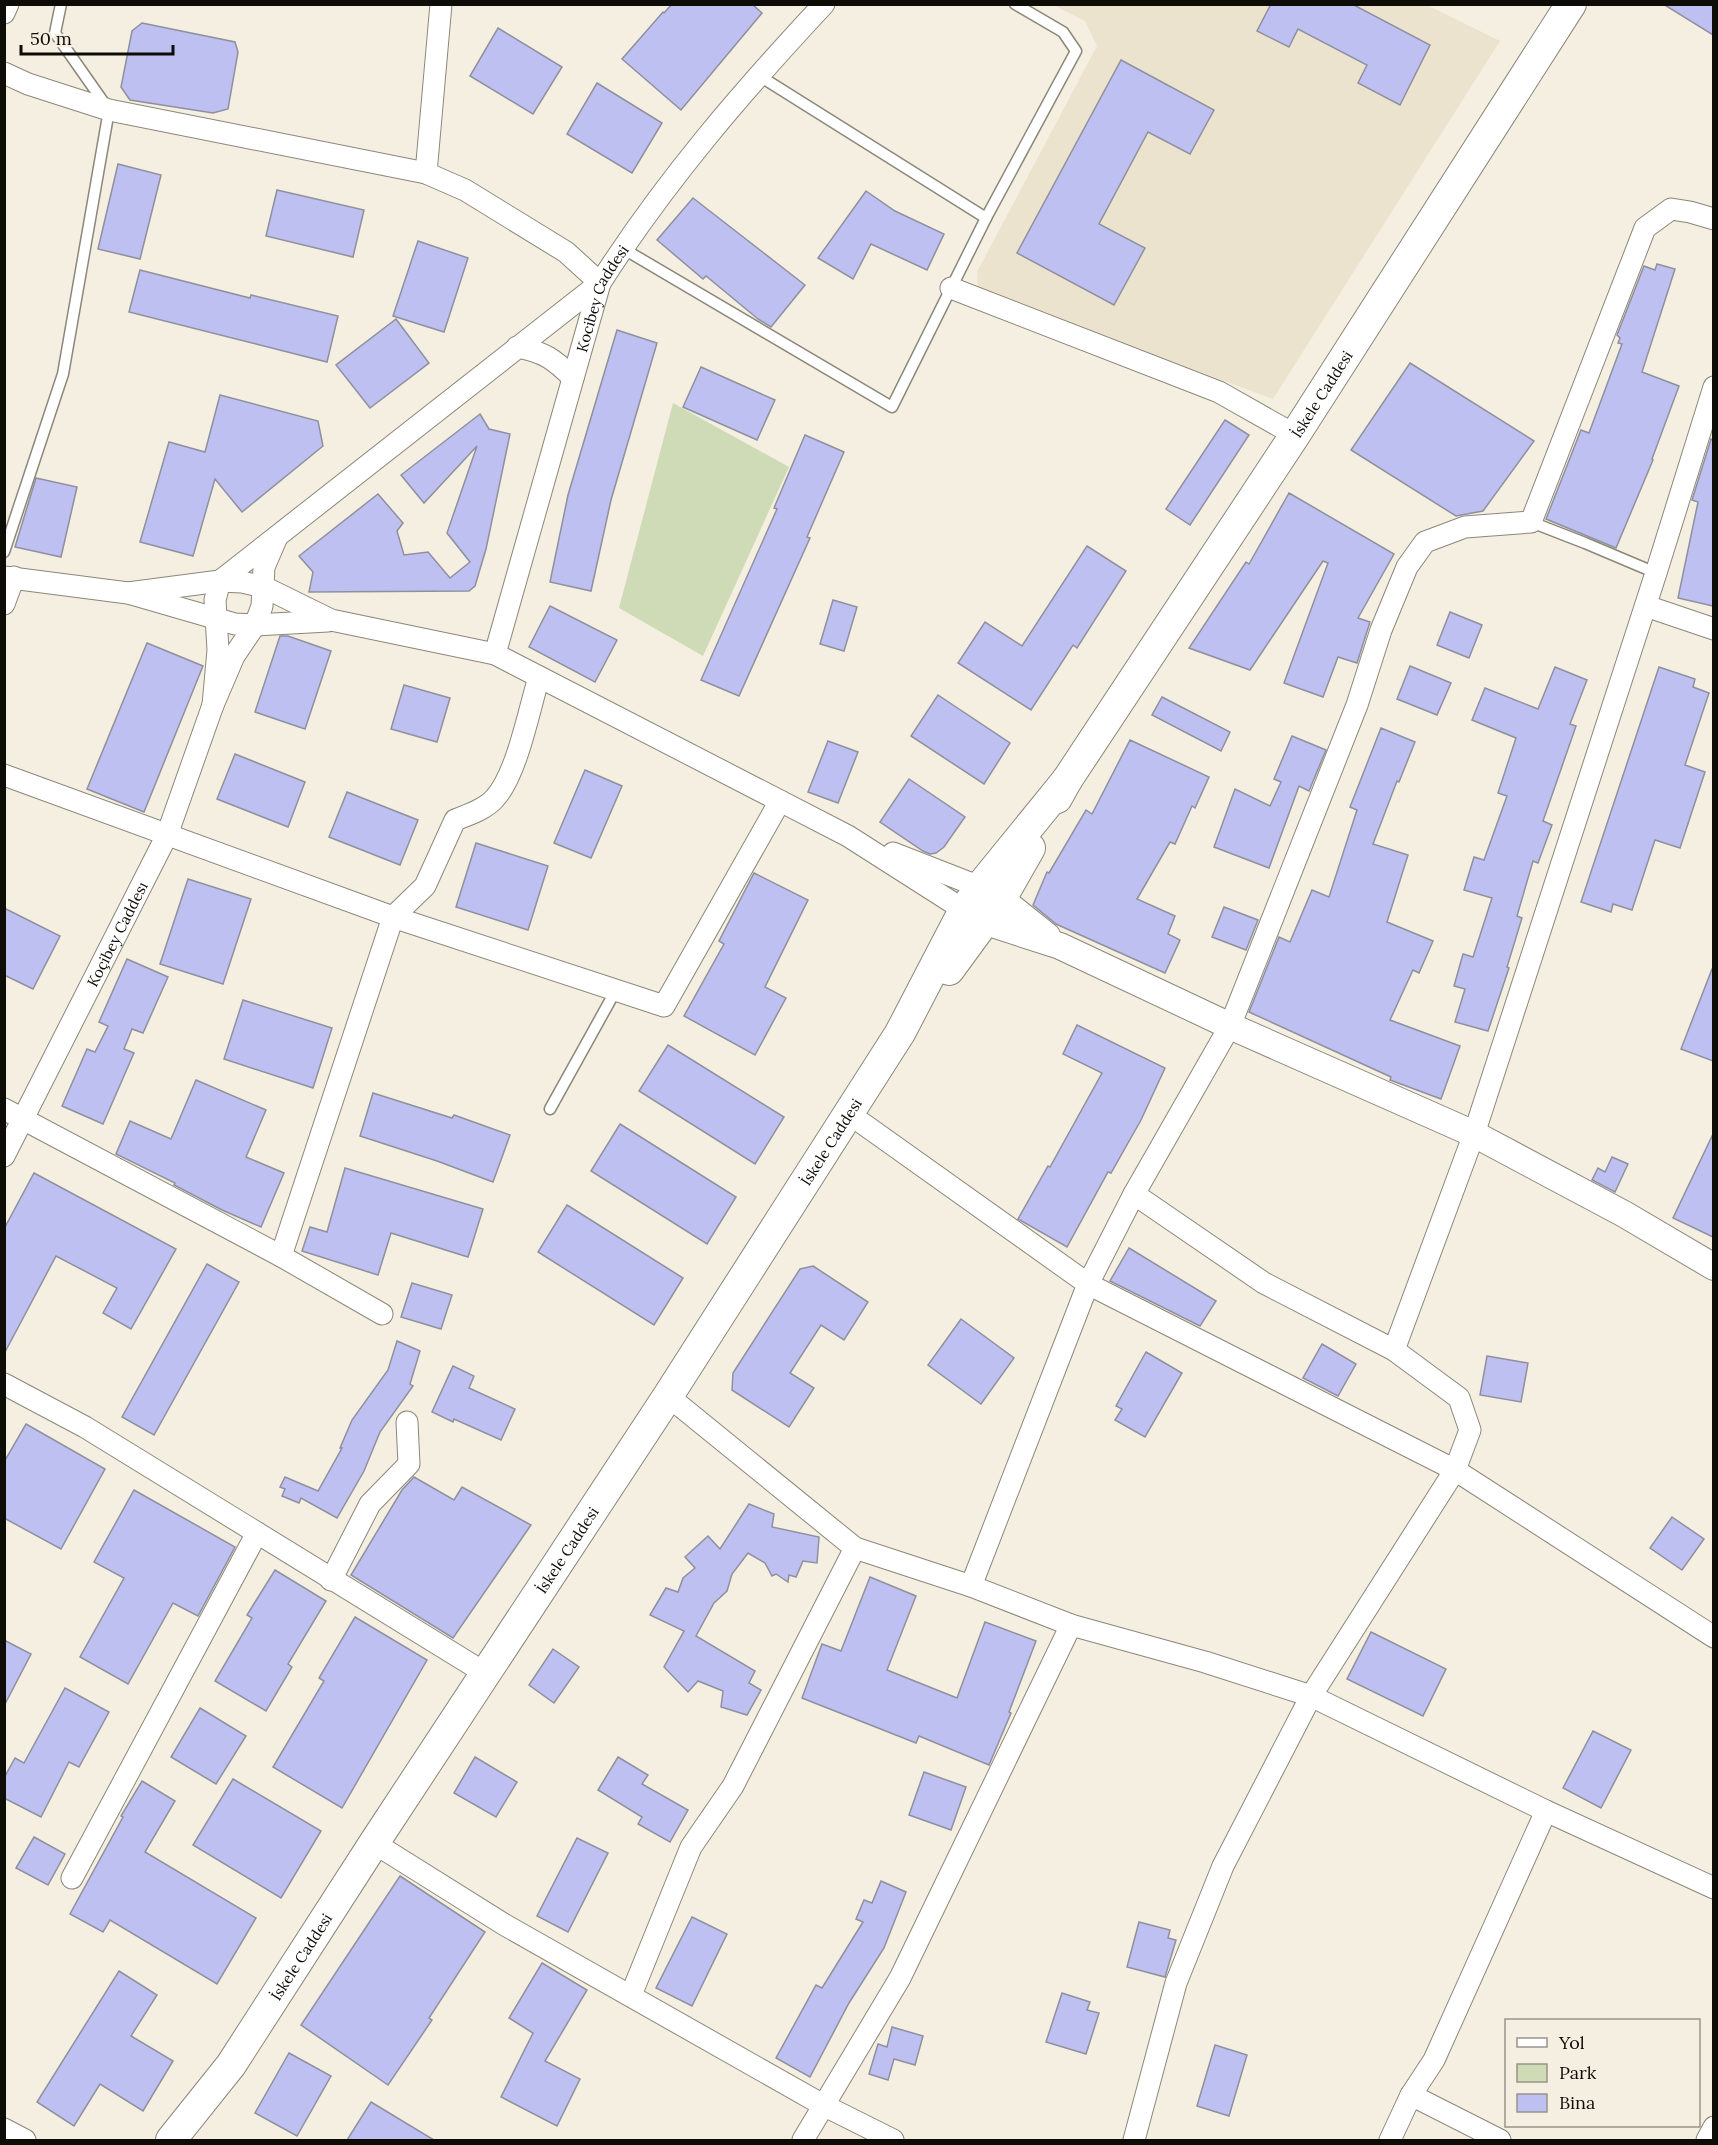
<svg xmlns="http://www.w3.org/2000/svg" width="1718" height="2145" font-family="Lora,serif">
<style>
.built{fill:#ebe3cd}
.green{fill:#cfdbb6}
.building{fill:#bdc0f0;stroke:#8f909e;stroke-width:1.5}
.lines{fill:none;stroke-linecap:round;stroke-linejoin:round}
.service-casing{stroke:#8c877a;stroke-width:13}
.minor-casing{stroke:#8c877a;stroke-width:23}
.tertiary-casing{stroke:#8c877a;stroke-width:28}
.secondary-casing{stroke:#8c877a;stroke-width:32}
.service{stroke:#fff;stroke-width:10}
.minor{stroke:#fff;stroke-width:21}
.tertiary{stroke:#fff;stroke-width:26}
.secondary{stroke:#fff;stroke-width:30}
.labels{text-anchor:middle;dominant-baseline:central;stroke-width:4.5;stroke-linejoin:round;paint-order:stroke}
.street-label{font-size:15px;fill:#0e0c07;stroke:#f5efe1}
</style>
<rect width="100%" height="100%" fill="#f5efe1"/>
<!-- built -->
<path class="built" d="M1053 5H1427L1500 41 1273 399 978 289 977 272 1097 46 1085 21Z"/>
<!-- green -->
<path class="green" d="M673 403 789 467 703 656 619 608Z"/>
<!-- building -->
<g class="building">
<path d="M672 4H752L762 13 681 110 622 59 663 12 664 13Z"/>
<path d="M1271 4H1352L1430 45 1400 105 1358 83 1367 65 1298 29 1289 47 1257 31Z"/>
<path d="M1663 4H1713V35Z"/>
<path d="M142 23 235 42 238 52 228 109 213 113 130 100 121 87 132 31Z"/>
<path d="M498 28 562 67 533 114 470 76Z"/>
<path d="M1121 60 1214 110 1190 154 1148 132 1099 224 1145 248 1114 305 1017 253Z"/>
<path d="M597 83 662 123 632 173 567 134Z"/>
<path d="M118 164 161 175 140 259 98 249Z"/>
<path d="M277 190 364 210 353 257 266 236Z"/>
<path d="M866 191 895 211 944 234 927 270 871 244 853 279 818 258Z"/>
<path d="M693 198 805 285 771 327 758 319 706 276 703 279 657 240Z"/>
<path d="M418 241 468 258 444 332 393 316Z"/>
<path d="M1657 264 1675 269 1642 372 1679 386 1652 459 1653 460 1616 548 1546 519 1581 430 1589 433 1622 344 1618 343 1620 338 1617 335 1644 266 1655 270Z"/>
<path d="M140 270 250 298 251 295 338 316 327 362 129 312Z"/>
<path d="M396 319 429 363 370 408 336 365Z"/>
<path d="M617 330 657 343 611 500 591 591 550 582 568 495Z"/>
<path d="M1410 363 1534 441 1483 511 1456 516 1351 450Z"/>
<path d="M701 367 775 400 757 440 683 407Z"/>
<path d="M220 395 318 421 323 446 242 512 215 479 193 556 140 542 169 442 205 452Z"/>
<path d="M480 414 489 429 510 434 486 549 475 586 469 591 309 592 313 572 299 556 378 494 403 523 397 531 404 555 428 552 450 578 470 562 447 533 477 446 424 503 401 475Z"/>
<path d="M1225 420 1249 435 1190 525 1166 509Z"/>
<path d="M805 435 844 452 807 537 810 538 739 696 701 680 777 509 774 508Z"/>
<path d="M1711 439 1713 440V606L1678 598 1698 502 1692 500Z"/>
<path d="M36 478 77 487 61 557 15 547Z"/>
<path d="M1289 493 1394 554 1358 618 1370 622 1357 663 1338 657 1323 697 1284 683 1328 563 1323 561 1250 670 1189 648 1246 562 1249 564Z"/>
<path d="M1087 546 1126 571 1077 648 1073 645 1031 710 958 663 985 622 1022 646Z"/>
<path d="M833 600 857 607 844 651 820 644Z"/>
<path d="M550 606 617 640 595 682 529 647Z"/>
<path d="M1450 612 1482 625 1469 658 1437 645Z"/>
<path d="M280 636H288L331 651 305 729 255 712Z"/>
<path d="M147 643 203 666 144 812 87 789Z"/>
<path d="M1410 666 1451 683 1437 715 1397 699Z"/>
<path d="M1555 667 1587 680 1570 724 1576 726 1543 821 1552 825 1538 863 1533 861 1517 916 1522 918 1507 967 1509 968 1488 1031 1455 1022 1465 989 1454 986 1463 954 1473 957 1492 898 1464 890 1474 857 1484 860 1507 796 1498 793 1516 738 1472 720 1485 688 1538 709Z"/>
<path d="M1659 667 1695 679 1693 687 1709 693 1685 765 1705 772 1680 848 1655 840 1632 910 1613 904 1611 912 1581 902Z"/>
<path d="M404 685 450 698 437 742 391 729Z"/>
<path d="M938 695 1010 743 984 784 911 736Z"/>
<path d="M1162 697 1230 732 1221 751 1152 715Z"/>
<path d="M1381 728 1415 742 1399 782 1397 781 1373 844 1408 855 1387 922 1433 941 1419 973 1413 970 1390 1020 1460 1046 1441 1099 1390 1080 1391 1077 1249 1012 1279 937 1290 942 1312 890 1329 897 1357 810 1350 807Z"/>
<path d="M1292 736 1326 750 1309 791 1299 786 1269 868 1214 847 1235 789 1270 806 1281 782 1274 779Z"/>
<path d="M1130 740 1209 777 1195 808 1192 806 1175 844 1170 842 1137 899 1175 916 1168 934 1180 940 1165 973 1056 924 1033 905 1047 872 1049 873 1086 810 1092 814Z"/>
<path d="M828 741 858 752 838 803 808 792Z"/>
<path d="M235 754 305 782 288 827 217 799Z"/>
<path d="M585 770 622 786 591 858 554 843Z"/>
<path d="M909 779 965 817 944 847 936 853 930 854 923 851 880 822Z"/>
<path d="M347 792 418 820 400 865 329 837Z"/>
<path d="M476 843 548 866 528 930 456 907Z"/>
<path d="M754 873 808 900 765 987 786 998 755 1055 684 1016 724 944 719 941Z"/>
<path d="M188 879 251 899 223 984 160 964Z"/>
<path d="M1224 907 1258 920 1246 950 1212 937Z"/>
<path d="M4 908 60 936 33 989 4 975Z"/>
<path d="M127 959 168 977 143 1033 132 1029 124 1049 134 1053 103 1124 62 1106 87 1049 95 1052 108 1026 99 1022Z"/>
<path d="M1712 969H1713V1061L1681 1049Z"/>
<path d="M243 1000 332 1028 313 1088 224 1059Z"/>
<path d="M1077 1025 1165 1068 1141 1120 1111 1173 1108 1172 1067 1247 1018 1219 1048 1166 1050 1167 1102 1073 1063 1054Z"/>
<path d="M668 1045 784 1117 755 1164 639 1091Z"/>
<path d="M196 1080 266 1110 246 1157 284 1173 261 1227 222 1210 174 1185 175 1183 116 1154 130 1121 171 1139Z"/>
<path d="M373 1093 452 1118 454 1115 510 1135 493 1182 437 1161 360 1136Z"/>
<path d="M620 1124 736 1197 707 1244 591 1171Z"/>
<path d="M1713 1134V1237L1673 1218Z"/>
<path d="M1612 1157 1628 1164 1615 1192 1592 1180 1598 1168 1605 1172Z"/>
<path d="M345 1168 483 1209 468 1257 391 1233 378 1275 302 1251 310 1227 327 1232Z"/>
<path d="M34 1173 176 1249 131 1329 103 1313 117 1288 56 1256 4 1354V1229Z"/>
<path d="M567 1205 683 1278 654 1325 538 1252Z"/>
<path d="M1129 1248 1216 1301 1200 1326 1110 1281Z"/>
<path d="M207 1264 239 1282 154 1435 122 1417Z"/>
<path d="M813 1266 868 1302 844 1340 821 1325 790 1373 814 1388 789 1427 732 1390 733 1373 800 1269Z"/>
<path d="M412 1283 452 1295 441 1329 401 1317Z"/>
<path d="M961 1319 1014 1358 981 1404 928 1365Z"/>
<path d="M397 1341 420 1351 410 1384 413 1386 380 1432 364 1471 337 1518 301 1498 299 1503 282 1496 285 1489 280 1487 285 1477 318 1491 342 1448H340L352 1420 388 1370Z"/>
<path d="M1322 1344 1356 1364 1338 1396 1303 1378Z"/>
<path d="M1146 1352 1182 1373 1145 1437 1115 1420 1122 1409 1116 1406Z"/>
<path d="M1487 1356 1528 1363 1521 1402 1480 1395Z"/>
<path d="M453 1366 474 1376 469 1388 515 1409 501 1440 454 1419 453 1422 432 1412Z"/>
<path d="M26 1424 105 1469 61 1549 4 1518V1462Z"/>
<path d="M414 1477 454 1500 462 1487 531 1525 453 1638 351 1575 402 1490Z"/>
<path d="M134 1490 235 1547 198 1616 173 1603 128 1684 80 1657 124 1578 94 1562Z"/>
<path d="M749 1504 774 1514 772 1527 819 1537 817 1563 803 1561 796 1577 789 1575 788 1582 776 1574 772 1576 765 1563 748 1553 732 1574 727 1591 714 1603 696 1636 755 1671 749 1683 761 1690 747 1715 721 1707 723 1691 698 1681 688 1692 664 1667 684 1631 650 1615 666 1588 678 1592 683 1578 695 1568 685 1557 708 1536 720 1549Z"/>
<path d="M1672 1517 1704 1539 1682 1570 1650 1548Z"/>
<path d="M275 1570 326 1601 288 1664 292 1667 266 1711 215 1681 252 1618 247 1615Z"/>
<path d="M870 1577 916 1596 887 1670 957 1698 985 1622 1036 1641 1009 1712 1011 1713 989 1765 919 1736 916 1743 802 1698 822 1644 841 1651Z"/>
<path d="M355 1617 427 1660 342 1808 273 1767 324 1681 319 1678Z"/>
<path d="M1371 1632 1446 1669 1423 1716 1347 1679Z"/>
<path d="M4 1640 31 1654 4 1706Z"/>
<path d="M553 1649 579 1667 554 1703 529 1685Z"/>
<path d="M65 1688 109 1712 79 1767 69 1762 41 1817 4 1798V1778L15 1758 24 1763Z"/>
<path d="M200 1708 246 1736 216 1784 171 1757Z"/>
<path d="M1593 1731 1631 1750 1601 1808 1563 1788Z"/>
<path d="M475 1757 517 1782 496 1817 454 1793Z"/>
<path d="M618 1757 648 1775 642 1784 688 1810 670 1842 638 1824 642 1817 598 1790Z"/>
<path d="M924 1772 966 1787 951 1830 909 1815Z"/>
<path d="M233 1779 321 1831 281 1898 193 1845Z"/>
<path d="M142 1781 175 1801 145 1852 256 1918 217 1984 110 1920 103 1932 70 1914 123 1817 121 1816Z"/>
<path d="M34 1837 65 1854 48 1885 16 1868Z"/>
<path d="M577 1838 608 1853 568 1932 537 1916Z"/>
<path d="M400 1876 485 1932 429 2018 432 2020 388 2085 301 2025Z"/>
<path d="M881 1881 906 1892 884 1948 849 2003 810 2077 776 2058 816 1985 822 1988 863 1922 856 1919 864 1900 872 1903Z"/>
<path d="M692 1917 727 1934 692 2006 656 1988Z"/>
<path d="M1139 1922 1170 1930 1168 1938 1176 1940 1165 1977 1127 1967Z"/>
<path d="M542 1963 587 1990 545 2061 580 2079 557 2126 501 2097 533 2033 509 2018Z"/>
<path d="M119 1971 157 1995 131 2036 173 2061 143 2111 100 2084 74 2126 37 2102Z"/>
<path d="M1062 1993 1090 2002 1087 2010 1099 2013 1086 2054 1046 2042Z"/>
<path d="M892 2027 923 2036 915 2065 894 2059 888 2080 869 2074 878 2044 887 2047Z"/>
<path d="M1215 2045 1247 2055 1229 2116 1197 2106Z"/>
<path d="M289 2053 331 2076 297 2136 255 2113Z"/>
<path d="M371 2102 434 2140H347Z"/>
</g>
<g class="lines">
<defs>
<g id="service">
<path d="M758 75 986 218"/>
<path d="M622 248 892 407 986 218 1076 51 1063 32 1015 4"/>
<path d="M1531 522 1585 543 1656 573"/>
<path d="M4 552 63 374 109 110 55 33 61 4"/>
<path d="M550 1109 616 990"/>
</g>
<g id="minor">
<path d="M4 13 8 4"/>
<path d="M4 73 28 84 109 110 426 173 465 190 566 252 600 283 220 581 215 600 218 650 213 705"/>
<path d="M426 173 441 4"/>
<path d="M951 288 1219 392 1295 435"/>
<path d="M517 347C544 352 554 359 573 378"/>
<path d="M4 577 128 593 235 624 255 625 328 621"/>
<path d="M128 593 220 581 242 582 264 587 331 620 495 654 848 836 964 910"/>
<path d="M4 604 14 577"/>
<path d="M1646 606 1714 629"/>
<path id="s1" d="M495 654 600 283C666 180 741 93 824 4"/>
<path d="M4 775 393 917 664 1006 780 801"/>
<path d="M893 853 980 887"/>
<path d="M4 1109 281 1256 382 1314"/>
<path d="M862 1123 1088 1284 1455 1470 1714 1637"/>
<path id="s2" d="M4 1156 167 835 213 705 234 656 255 625 262 606 264 567 277 537"/>
<path d="M1134 1194 1264 1283 1394 1350 1459 1398 1470 1430 1455 1470 1311 1696 1223 1866 1176 1983 1134 2140"/>
<path d="M281 1256 393 917 425 886 455 820C468 815 486 809 495 798 517 774 529 710 539 677"/>
<path d="M1394 1350 1474 1134 1656 573 1714 387"/>
<path d="M4 1384 85 1427 485 1673"/>
<path d="M668 1396 855 1548 971 1586 1071 1625 1205 1662 1311 1696 1546 1811 1714 1888"/>
<path d="M331 1580 370 1504 409 1464 407 1422"/>
<path d="M971 1586 1088 1284 1134 1194 1230 1026 1357 705 1381 630 1407 567 1425 542 1465 527 1531 522 1645 228 1671 209 1690 212 1714 219"/>
<path d="M374 1843 505 1925 823 2105 893 2140"/>
<path d="M72 1878 257 1533"/>
<path d="M631 1995 691 1847 733 1786 855 1548"/>
<path d="M1411 2095 1500 2140"/>
<path d="M4 2129 25 2140"/>
<path d="M803 2140 900 1978 1071 1625"/>
<path d="M1390 2140 1411 2095 1434 2060 1546 1811"/>
<path d="M1707 2140 1714 2127"/>
</g>
<g id="tertiary">
<path d="M985 890 1001 899 1047 936"/>
<path d="M968 912 986 922 1060 946 1230 1026 1474 1134 1624 1214 1714 1267"/>
</g>
<g id="secondary">
<path id="s3" d="M1057 798 1067 780 1295 435 1571 4"/>
<path d="M949 970 1001 899 1030 848"/>
<path id="s4" d="M171 2140 231 2065 374 1843 668 1396 900 1033 964 910 980 887 1067 780"/>
</g>
</defs>
<!-- service casing -->
<use href="#service" class="service-casing"/>
<!-- minor casing -->
<use href="#minor" class="minor-casing"/>
<!-- tertiary casing -->
<use href="#tertiary" class="tertiary-casing"/>
<!-- secondary casing -->
<use href="#secondary" class="secondary-casing"/>
<!-- service -->
<use href="#service" class="service"/>
<!-- minor -->
<use href="#minor" class="minor"/>
<!-- tertiary -->
<use href="#tertiary" class="tertiary"/>
<!-- secondary -->
<use href="#secondary" class="secondary"/>
</g>
<g class="labels">
<!-- street labels -->
<g class="street-label">
<text stroke="none"><textPath href="#s1" startOffset="372">Kocibey Caddesi</textPath></text>
<text stroke="none"><textPath href="#s3" startOffset="483">İskele Caddesi</textPath></text>
<text stroke="none"><textPath href="#s2" startOffset="249">Koçibey Caddesı</textPath></text>
<text stroke="none"><textPath href="#s4" startOffset="1197">İskele Caddesi</textPath></text>
<text stroke="none"><textPath href="#s4" startOffset="711">İskele Caddesi</textPath></text>
<text stroke="none"><textPath href="#s4" startOffset="225">İskele Caddesi</textPath></text>
</g>
</g>
<!-- border -->
<rect width="1718" height="2145" fill="none" stroke="#0e0c07" stroke-width="12"/>
<!-- legend -->
<rect x="1505" y="2019" width="195" height="108" fill="#f5efe1" stroke="#99948a" stroke-width="1.5"/>
<rect x="1517" y="2038" width="30" height="9" fill="#ffffff" stroke="#99948a" stroke-width="1.5"/>
<text x="1559" y="2049" font-size="18" fill="#0e0c07">Yol</text>
<rect x="1517" y="2064" width="30" height="18" fill="#cfdbb6" stroke="#99948a" stroke-width="1.5"/>
<text x="1559" y="2079" font-size="18" fill="#0e0c07">Park</text>
<rect x="1517" y="2094" width="30" height="18" fill="#bdc0f0" stroke="#99948a" stroke-width="1.5"/>
<text x="1559" y="2109" font-size="18" fill="#0e0c07">Bina</text>
<!-- scale -->
<path d="M21 45v9h152v-9" fill="none" stroke="#0e0c07" stroke-width="3"/>
<text x="30" y="45" font-size="18" fill="#0e0c07" stroke="#f5efe1" stroke-width="4.5" paint-order="stroke">50 m</text>
</svg>
